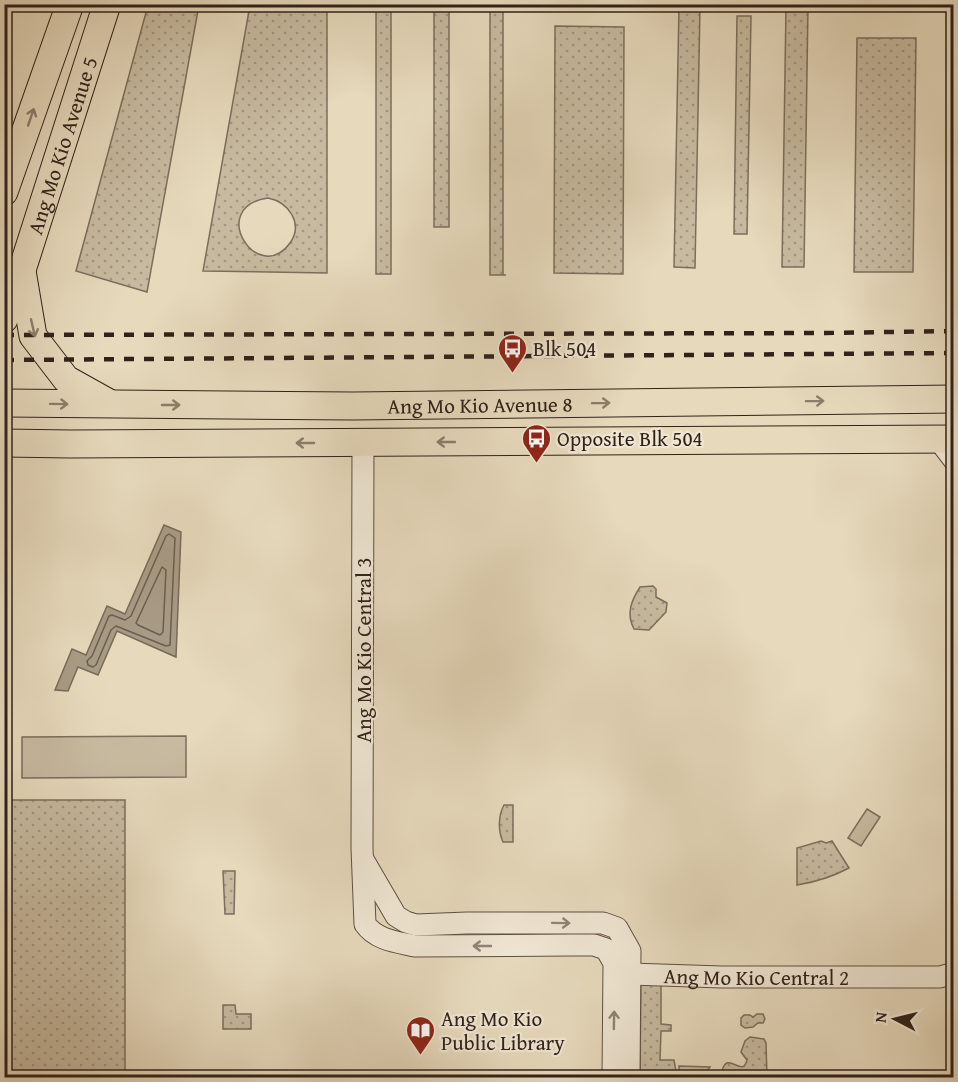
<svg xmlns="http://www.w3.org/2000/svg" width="958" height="1082" font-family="'Gentium Book Plus',serif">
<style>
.green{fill:url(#green-dots);stroke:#7c6e5d;stroke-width:1.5;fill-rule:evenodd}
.pitch{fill:#c7baa0;stroke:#7c6e5d;stroke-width:1.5}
.water{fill:#a89b85;stroke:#786b5a;stroke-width:1.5}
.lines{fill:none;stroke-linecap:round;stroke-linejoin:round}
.shore{stroke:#6c5e50;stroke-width:1.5}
.minor-casing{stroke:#5e5042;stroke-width:23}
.major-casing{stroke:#30221a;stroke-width:29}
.minor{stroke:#efe6d3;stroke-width:21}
.major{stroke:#e6d9bc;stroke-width:27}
.rail{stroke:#30221a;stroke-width:4.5;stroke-dasharray:10 10;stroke-linecap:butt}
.oneway{stroke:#8b7e6b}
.oneway2{stroke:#908476}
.labels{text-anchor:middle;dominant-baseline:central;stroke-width:4.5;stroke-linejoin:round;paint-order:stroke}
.street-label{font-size:21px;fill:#30221a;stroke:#efe6d3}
.poi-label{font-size:21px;fill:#30221a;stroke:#efe6d3;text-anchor:start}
</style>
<defs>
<pattern id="green-dots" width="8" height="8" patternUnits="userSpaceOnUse" patternTransform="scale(1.5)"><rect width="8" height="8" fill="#c7baa0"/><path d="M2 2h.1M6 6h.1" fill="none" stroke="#a29782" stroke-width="1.8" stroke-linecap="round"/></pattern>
</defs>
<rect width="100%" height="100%" fill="#e6d9bc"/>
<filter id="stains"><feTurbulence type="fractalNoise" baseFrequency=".00333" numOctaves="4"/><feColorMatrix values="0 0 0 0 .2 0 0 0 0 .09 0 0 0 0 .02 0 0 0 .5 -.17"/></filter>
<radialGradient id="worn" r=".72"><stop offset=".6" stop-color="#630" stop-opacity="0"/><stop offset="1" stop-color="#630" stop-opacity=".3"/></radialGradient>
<!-- green -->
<g class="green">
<path d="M148 5H199L147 292 76 271Z"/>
<path d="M250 5H327V273L203 271ZM268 198C288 202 304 223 290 243 258 287 206 207 268 198Z"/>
<rect x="376" y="5" width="15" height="269"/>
<rect x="434" y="5" width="15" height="222"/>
<path d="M503 5V275H506H490V5Z"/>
<path d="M679 7H700L695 268 674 267Z"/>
<path d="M786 7H808L804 267H782Z"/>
<path d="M737 16H751L747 234H734Z"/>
<path d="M555 26 624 27 623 274 554 273Z"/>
<path d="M857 38H916L913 272H854Z"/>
<path d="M653 586 656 589V597L667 603 666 612 649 630 634 629C626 614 631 601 640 587Z"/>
<rect x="5" y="800" width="120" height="277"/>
<path d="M504 805H513V842H503C498 831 498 816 504 805Z"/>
<path d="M821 841 826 843 832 841 849 868C832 877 816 882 797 885V848Z"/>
<path d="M223 871H235L234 914H225Z"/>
<path d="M661 978V1024L671 1025V1031H661L660 1060H674L677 1077 640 1078 641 979Z"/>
<path d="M223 1005H235L236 1014H251V1029H223Z"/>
<path d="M757 1014H763L765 1019 763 1023H758L753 1027 745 1028 741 1025V1018L744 1015H750L753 1017Z"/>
<path d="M750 1037 764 1039 766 1043 767 1077H721C725 1044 742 1081 747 1060L741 1052 745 1041Z"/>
<path d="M679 1066 710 1067 706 1073H696L697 1077 679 1078Z"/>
</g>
<!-- pitch -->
<g class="pitch">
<path d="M186 736V777L22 778V737Z"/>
<path d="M867 809 880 817 861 846 848 838Z"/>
</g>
<!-- water -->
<path class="water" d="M164 525 181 532 176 657 117 631 98 675 78 667 68 691 55 690 72 649 86 655 107 606 125 614Z"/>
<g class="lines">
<!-- shore -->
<g class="shore">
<path d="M169 534 175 538 170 645 166 646 116 626 111 630 96 665 93 667 88 665 87 661 92 656 109 616 112 615 125 620 131 616 166 536Z"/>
<path d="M162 567 166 570 163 632 160 635 138 625 136 623Z"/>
</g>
<defs>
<g id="minor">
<path d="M938 439 954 460"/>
<path d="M363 443 362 848 365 924C376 940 397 942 415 946L572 945H594L606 949 614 963 613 1078"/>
<path d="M364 861 396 916 406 922 416 925 467 923H603L617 928 630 951 629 1078"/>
<path id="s1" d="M619 966 630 974 722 977H940L954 973"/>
</g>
<g id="major">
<path d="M4 192 70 4"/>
<path d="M22 271 33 336 66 379 109 403"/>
<path id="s2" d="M4 319 22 270 107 4"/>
<path id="s3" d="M4 403 353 406 954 399"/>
<path d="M4 443 71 444 954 439"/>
</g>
</defs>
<!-- minor casing -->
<use href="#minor" class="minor-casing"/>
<!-- major casing -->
<use href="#major" class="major-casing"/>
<!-- minor -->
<use href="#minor" class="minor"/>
<!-- major -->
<use href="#major" class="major"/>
<!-- rail -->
<g class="rail">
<path d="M4 335 826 333 954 331"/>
<path d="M4 360 954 353"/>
</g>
</g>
<!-- one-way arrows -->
<defs><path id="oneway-shaft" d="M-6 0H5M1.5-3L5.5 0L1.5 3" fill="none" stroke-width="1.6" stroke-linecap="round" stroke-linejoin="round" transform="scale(1.5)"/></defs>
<g class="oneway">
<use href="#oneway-shaft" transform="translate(31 117) rotate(-71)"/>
<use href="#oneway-shaft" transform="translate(33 328) rotate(77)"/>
<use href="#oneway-shaft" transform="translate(815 401) rotate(-1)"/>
<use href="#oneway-shaft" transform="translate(601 403) rotate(-1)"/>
<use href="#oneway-shaft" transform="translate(59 404) rotate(1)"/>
<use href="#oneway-shaft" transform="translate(171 405)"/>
<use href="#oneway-shaft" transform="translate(446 442) rotate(180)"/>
<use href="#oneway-shaft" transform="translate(305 443) rotate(180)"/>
</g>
<g class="oneway2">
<use href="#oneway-shaft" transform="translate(561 923) rotate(1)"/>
<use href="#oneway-shaft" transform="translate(482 946) rotate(180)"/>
<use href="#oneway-shaft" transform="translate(614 1020) rotate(-89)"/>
</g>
<!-- icons -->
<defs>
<symbol id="bus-pin" viewBox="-11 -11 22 30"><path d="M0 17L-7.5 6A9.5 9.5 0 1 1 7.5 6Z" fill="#8f2418" stroke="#efe6d3"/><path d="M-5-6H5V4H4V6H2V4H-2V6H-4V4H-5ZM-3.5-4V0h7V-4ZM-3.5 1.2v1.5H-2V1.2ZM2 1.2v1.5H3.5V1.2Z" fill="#fff"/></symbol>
<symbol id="library-pin" viewBox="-11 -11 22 30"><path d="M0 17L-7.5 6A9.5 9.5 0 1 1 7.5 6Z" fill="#8f2418" stroke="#efe6d3"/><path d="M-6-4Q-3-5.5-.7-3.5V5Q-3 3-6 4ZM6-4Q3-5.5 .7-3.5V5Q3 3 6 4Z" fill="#fff"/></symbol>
</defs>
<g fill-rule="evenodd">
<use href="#bus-pin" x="496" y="332" width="33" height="45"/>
<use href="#bus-pin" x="520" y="422" width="33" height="45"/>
<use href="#library-pin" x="404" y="1014" width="33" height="45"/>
</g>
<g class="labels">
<!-- street labels -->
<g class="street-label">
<text stroke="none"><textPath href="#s2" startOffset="183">Ang Mo Kio Avenue 5</textPath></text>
<text stroke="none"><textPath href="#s3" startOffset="476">Ang Mo Kio Avenue 8</textPath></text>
<text transform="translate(363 650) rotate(-90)">Ang Mo Kio Central 3</text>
<text stroke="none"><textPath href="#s1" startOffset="140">Ang Mo Kio Central 2</textPath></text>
</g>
<!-- poi labels -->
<g class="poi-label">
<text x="533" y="348">Blk 504</text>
<text x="557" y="438">Opposite Blk 504</text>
<text x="441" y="1018">Ang Mo Kio<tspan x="441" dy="24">Public Library</tspan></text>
</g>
</g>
<!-- margin -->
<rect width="958" height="1082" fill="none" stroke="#e6d9bc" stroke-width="24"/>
<rect x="6" y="6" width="946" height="1070" fill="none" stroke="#30221a" stroke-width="3"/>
<rect x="12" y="12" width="934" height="1058" fill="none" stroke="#30221a" stroke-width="1.5"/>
<!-- north arrow -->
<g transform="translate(895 1019) rotate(277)" stroke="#efe6d3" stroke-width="4.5" paint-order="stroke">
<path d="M0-4.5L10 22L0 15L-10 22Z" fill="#30221a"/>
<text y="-9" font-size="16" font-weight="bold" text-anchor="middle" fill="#30221a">N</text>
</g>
<rect width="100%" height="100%" filter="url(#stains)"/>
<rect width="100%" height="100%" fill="url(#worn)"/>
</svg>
